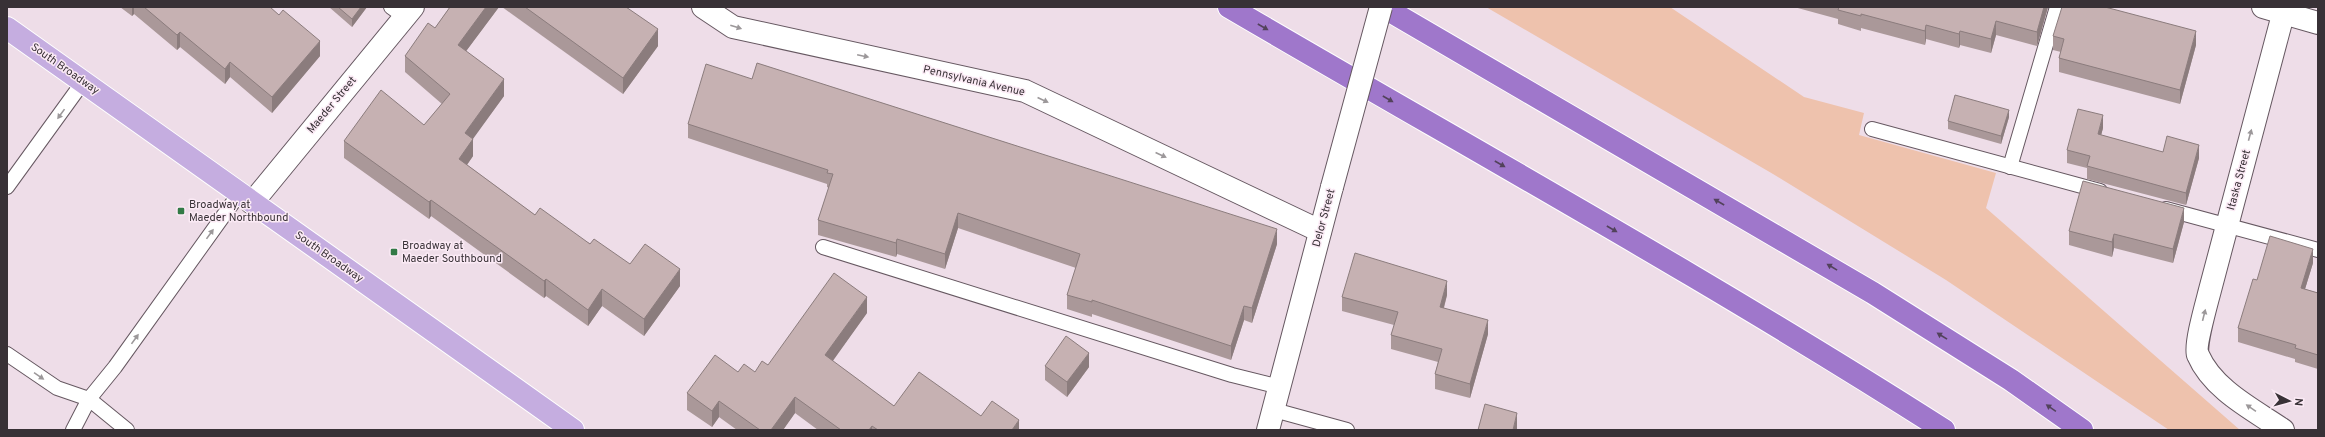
<svg xmlns="http://www.w3.org/2000/svg" width="2325" height="437" font-family="Overpass,sans-serif">
<style>
.green{fill:#eec2ad}
.lines{fill:none;stroke-linecap:round;stroke-linejoin:round}
.service-casing{stroke:#665861;stroke-width:16}
.minor-casing{stroke:#665861;stroke-width:24}
.tertiary-casing{stroke:#665861;stroke-width:24}
.primary-casing{stroke:#fff;stroke-width:24}
.motorway-casing{stroke:#fff;stroke-width:24}
.service{stroke:#fff;stroke-width:14}
.minor{stroke:#fff;stroke-width:22}
.tertiary{stroke:#fff;stroke-width:22}
.primary{stroke:#c5ade0;stroke-width:22}
.motorway{stroke:#9f77cb;stroke-width:22}
.tertiary-bridge-casing{stroke:#665861;stroke-width:24;stroke-linecap:butt}
.tertiary-bridge{stroke:#fff;stroke-width:22}
.wall{fill:#aa9899}
.shaded-wall{fill:#8b7c7d}
.building{fill:#c6b1b2;stroke:#8b7c7d}
.oneway{fill:#9c989a}
.oneway2{fill:#52425b}
.poi-dot{fill:#327a46;stroke:#fbeaf5;stroke-width:1.5}
.labels{text-anchor:middle;dominant-baseline:central;stroke-width:3;stroke-linejoin:round;paint-order:stroke}
.street-label{font-size:11px;fill:#383136;stroke:#fbeaf5}
.poi-label{font-size:11px;fill:#383136;stroke:#fbeaf5;text-anchor:start}
</style>
<rect width="100%" height="100%" fill="#eedde8"/>
<!-- green -->
<path class="green" d="M1486 7H1670L1804 97 1864 113 1859 135 1996 173 1986 208 2240 430H2169L1946 280 1773 174Z"/>
<g class="lines">
<defs>
<g id="service">
<path d="M391 7 405 17"/>
<path d="M1872 129 2100 191"/>
<path d="M2010 167 2057 7"/>
<path d="M7 187 83 82"/>
<path d="M2166 209 2318 250"/>
<path d="M823 247 1232 375 1280 387"/>
<path d="M7 354 57 388 89 399 115 367 239 194"/>
<path d="M1274 410 1347 430"/>
<path d="M73 430 89 399 127 430"/>
</g>
<g id="minor">
<path d="M703 7 733 27 1025 91 1320 231"/>
<path d="M2263 7 2318 23"/>
<path d="M252 203 413 7"/>
<path d="M2283 430C2254 410 2213 390 2198 355 2194 347 2207 302 2210 290 2234 196 2260 102 2285 7"/>
</g>
<path id="tertiary" d="M1268 430 1332 187"/>
<path id="primary" d="M7 28 573 430"/>
<g id="motorway">
<path d="M1229 7C1468 147 1711 281 1944 430"/>
<path d="M1383 7 1873 293 2011 380 2082 430"/>
</g>
</defs>
<!-- service casing -->
<use href="#service" class="service-casing"/>
<!-- minor casing -->
<use href="#minor" class="minor-casing"/>
<!-- tertiary casing -->
<use href="#tertiary" class="tertiary-casing"/>
<!-- primary casing -->
<use href="#primary" class="primary-casing"/>
<!-- motorway casing -->
<use href="#motorway" class="motorway-casing"/>
<!-- service -->
<use href="#service" class="service"/>
<!-- minor -->
<use href="#minor" class="minor"/>
<!-- tertiary -->
<use href="#tertiary" class="tertiary"/>
<!-- primary -->
<use href="#primary" class="primary"/>
<!-- motorway -->
<use href="#motorway" class="motorway"/>
<defs>
<path id="tertiary-bridge" d="M1332 187 1381 7"/>
</defs>
<!-- tertiary-bridge casing -->
<use href="#tertiary-bridge" class="tertiary-bridge-casing"/>
<!-- tertiary-bridge -->
<use href="#tertiary-bridge" class="tertiary-bridge"/>
</g>
<!-- wall -->
<g class="wall">
<path d="M120 7H270L320 56 272 113 230 77 225 84 180 47 177 50 134 14 132 16Z"/>
<path d="M329 7H367L352 27Z"/>
<path d="M450 7H499L466 51 504 96 473 138V156L467 165 535 215 630 264 680 286 644 336 602 306 588 326 546 296 544 298 431 216 429 219 344 158V141L424 125 442 104 405 72V56L435 28Z"/>
<path d="M502 7H626L658 46 623 94Z"/>
<path d="M1794 7H2048L2037 46 1996 35 1991 53 1960 45 1959 48 1926 39 1925 45 1861 28V31L1838 24V19Z"/>
<path d="M2053 36 2196 45 2180 104 2059 72V58L2061 52 2053 50Z"/>
<path d="M2009 117 2001 144 1948 129V121Z"/>
<path d="M688 124 1277 244 1252 323 1244 320 1231 360 1092 314V317L1067 309V295L1076 268 958 228 945 269 897 254 896 257 818 235V220L829 188 827 187V184L688 138Z"/>
<path d="M2103 128 2101 135 2163 152 2199 158 2186 205 2087 179V168L2067 163V150Z"/>
<path d="M2184 222 2173 263 2114 248 2112 257 2069 245V231Z"/>
<path d="M2313 263 2305 289 2318 293V369L2295 362V359L2238 342V328L2257 280Z"/>
<path d="M1447 295 1444 308 1488 334 1470 398 1435 389V374L1438 362 1391 349V335L1394 325 1342 311V297Z"/>
<path d="M867 313 832 361 894 406 981 416 1019 430H818L795 413 783 430H737L719 417 712 427 687 410V393L738 372H755Z"/>
<path d="M1045 366 1089 367 1067 397 1045 380Z"/>
</g>
<!-- shaded-wall -->
<g class="shaded-wall">
<path d="M132 7H134V14L132 16Z"/>
<path d="M361 7H367L352 27V19Z"/>
<path d="M486 7H499L458 62V45Z"/>
<path d="M2044 7H2048L2037 46V32Z"/>
<path d="M1996 21V35L1991 53V39Z"/>
<path d="M1926 25V39L1925 45V31Z"/>
<path d="M658 29V46L623 94V78Z"/>
<path d="M1960 31V45L1959 48V34Z"/>
<path d="M2196 31V45L2180 104V90Z"/>
<path d="M180 32V47L177 50V35Z"/>
<path d="M320 41V56L272 113V97Z"/>
<path d="M230 62V77L225 84V69Z"/>
<path d="M504 79V96L465 150V133Z"/>
<path d="M2009 110V117L2001 144V136Z"/>
<path d="M2103 115V128L2098 147V134Z"/>
<path d="M473 139V156L459 176V159Z"/>
<path d="M2199 145V158L2186 205V193Z"/>
<path d="M431 200V216L429 219V202Z"/>
<path d="M2184 208V222L2173 263V249Z"/>
<path d="M958 213V228L945 269V254Z"/>
<path d="M1277 229V244L1252 323V308Z"/>
<path d="M2114 234V248L2112 257V242Z"/>
<path d="M897 239V254L896 257V243Z"/>
<path d="M2313 249V263L2301 302V288Z"/>
<path d="M680 269V286L644 336V319Z"/>
<path d="M546 279V296L544 298V281Z"/>
<path d="M1447 281V295L1440 321V307Z"/>
<path d="M602 289V306L588 326V310Z"/>
<path d="M867 297V313L825 372V355Z"/>
<path d="M1244 306V320L1231 360V346Z"/>
<path d="M1488 320V334L1470 398V384Z"/>
<path d="M1089 353V367L1067 397V382Z"/>
<path d="M795 397V413L783 430H771Z"/>
<path d="M719 401V417L712 427V411Z"/>
<path d="M1517 413V430H1513Z"/>
<path d="M1019 420V430H1012Z"/>
<path d="M872 426V430H869Z"/>
</g>
<!-- building -->
<g class="building">
<path d="M144 7H270L279 15 283 10 320 41 272 97 230 62 225 69 180 32 177 35Z"/>
<path d="M338 7H361L352 19Z"/>
<path d="M450 7H486L458 45 504 79 465 133 473 139 459 159 535 215 540 208 590 244 594 239 630 264 645 244 680 269 644 319 602 289 588 310 546 279 544 281 431 200 429 202 344 141 381 90 424 125 450 94 405 56 428 23 435 28Z"/>
<path d="M525 7H626L658 29 623 78Z"/>
<path d="M1839 7H2044L2037 32 1996 21 1991 39 1960 31 1959 34 1926 25 1925 31 1861 14V16L1838 10Z"/>
<path d="M2062 7H2105L2196 31 2180 90 2059 58 2064 39 2053 36Z"/>
<path d="M757 63 1277 229 1252 308 1244 306 1231 346 1092 300V302L1067 295 1080 254 958 213 945 254 897 239 896 243 818 220 833 174 827 173 828 170 688 124 706 64 752 79Z"/>
<path d="M1955 95 2009 110 2001 136 1948 121Z"/>
<path d="M2078 109 2103 115 2098 134 2163 152 2167 136 2199 145 2186 193 2087 166 2090 156 2067 150Z"/>
<path d="M2083 181 2184 208 2173 249 2114 234 2112 242 2069 231Z"/>
<path d="M2270 236 2313 249 2301 288 2318 293V355L2295 348 2296 345 2238 328 2253 279 2257 280Z"/>
<path d="M1355 253 1447 281 1440 307 1488 320 1470 384 1435 374 1442 349 1391 335 1398 312 1342 297Z"/>
<path d="M834 273 867 297 825 355 894 406 919 372 981 416 992 401 1019 420 1012 430H878L872 426 869 430H841L795 397 771 430H760L719 401 712 411 687 393 715 355 738 372 744 364 755 372 762 361 768 365Z"/>
<path d="M1066 336 1089 353 1067 382 1045 366Z"/>
<path d="M1485 404 1517 413 1513 430H1478Z"/>
</g>
<!-- one-way arrows -->
<defs><path id="oneway-solid" d="M-6-.8H1V-3.2L6.5 0L1 3.2V.8H-6Z"/></defs>
<g class="oneway">
<use href="#oneway-solid" transform="translate(736 27) rotate(18)"/>
<use href="#oneway-solid" transform="translate(863 56) rotate(12)"/>
<use href="#oneway-solid" transform="translate(1043 100) rotate(25)"/>
<use href="#oneway-solid" transform="translate(61 114) rotate(126)"/>
<use href="#oneway-solid" transform="translate(2250 135) rotate(-75)"/>
<use href="#oneway-solid" transform="translate(1161 155) rotate(25)"/>
<use href="#oneway-solid" transform="translate(210 234) rotate(-54)"/>
<use href="#oneway-solid" transform="translate(2204 315) rotate(-76)"/>
<use href="#oneway-solid" transform="translate(135 339) rotate(-54)"/>
<use href="#oneway-solid" transform="translate(39 376) rotate(34)"/>
<use href="#oneway-solid" transform="translate(2251 408) rotate(-146)"/>
</g>
<g class="oneway2">
<use href="#oneway-solid" transform="translate(1263 27) rotate(30)"/>
<use href="#oneway-solid" transform="translate(1388 99) rotate(30)"/>
<use href="#oneway-solid" transform="translate(1500 164) rotate(30)"/>
<use href="#oneway-solid" transform="translate(1719 202) rotate(-150)"/>
<use href="#oneway-solid" transform="translate(1612 229) rotate(30)"/>
<use href="#oneway-solid" transform="translate(1832 267) rotate(-149)"/>
<use href="#oneway-solid" transform="translate(1942 336) rotate(-148)"/>
<use href="#oneway-solid" transform="translate(2051 408) rotate(-145)"/>
</g>
<!-- markers -->
<g class="poi-dot">
<rect x="177" y="207" width="8" height="8" rx="2"/>
<rect x="390" y="248" width="8" height="8" rx="2"/>
</g>
<g class="labels">
<!-- street labels -->
<g class="street-label">
<text transform="translate(65 69) rotate(35)">South Broadway</text>
<text transform="translate(974 81) rotate(13)">Pennsylvania Avenue</text>
<text transform="translate(332 105) rotate(-50)">Maeder Street</text>
<text transform="translate(2239 180) rotate(-75)">Itaska Street</text>
<text transform="translate(1324 218) rotate(-75)">Delor Street</text>
<text transform="translate(329 257) rotate(35)">South Broadway</text>
</g>
<!-- poi labels -->
<g class="poi-label">
<text x="189" y="205">Broadway at<tspan x="189" dy="13">Maeder Northbound</tspan></text>
<text x="402" y="246">Broadway at<tspan x="402" dy="13">Maeder Southbound</tspan></text>
</g>
</g>
<!-- border -->
<rect width="2325" height="437" fill="none" stroke="#383136" stroke-width="16"/>
<!-- north arrow -->
<g transform="translate(2289 401) rotate(96)" stroke="#fbeaf5" stroke-width="3" paint-order="stroke">
<path d="M0-3L7 15L0 10L-7 15Z" fill="#383136"/>
<text y="-6" font-size="11" font-weight="bold" text-anchor="middle" fill="#383136">N</text>
</g>
</svg>
